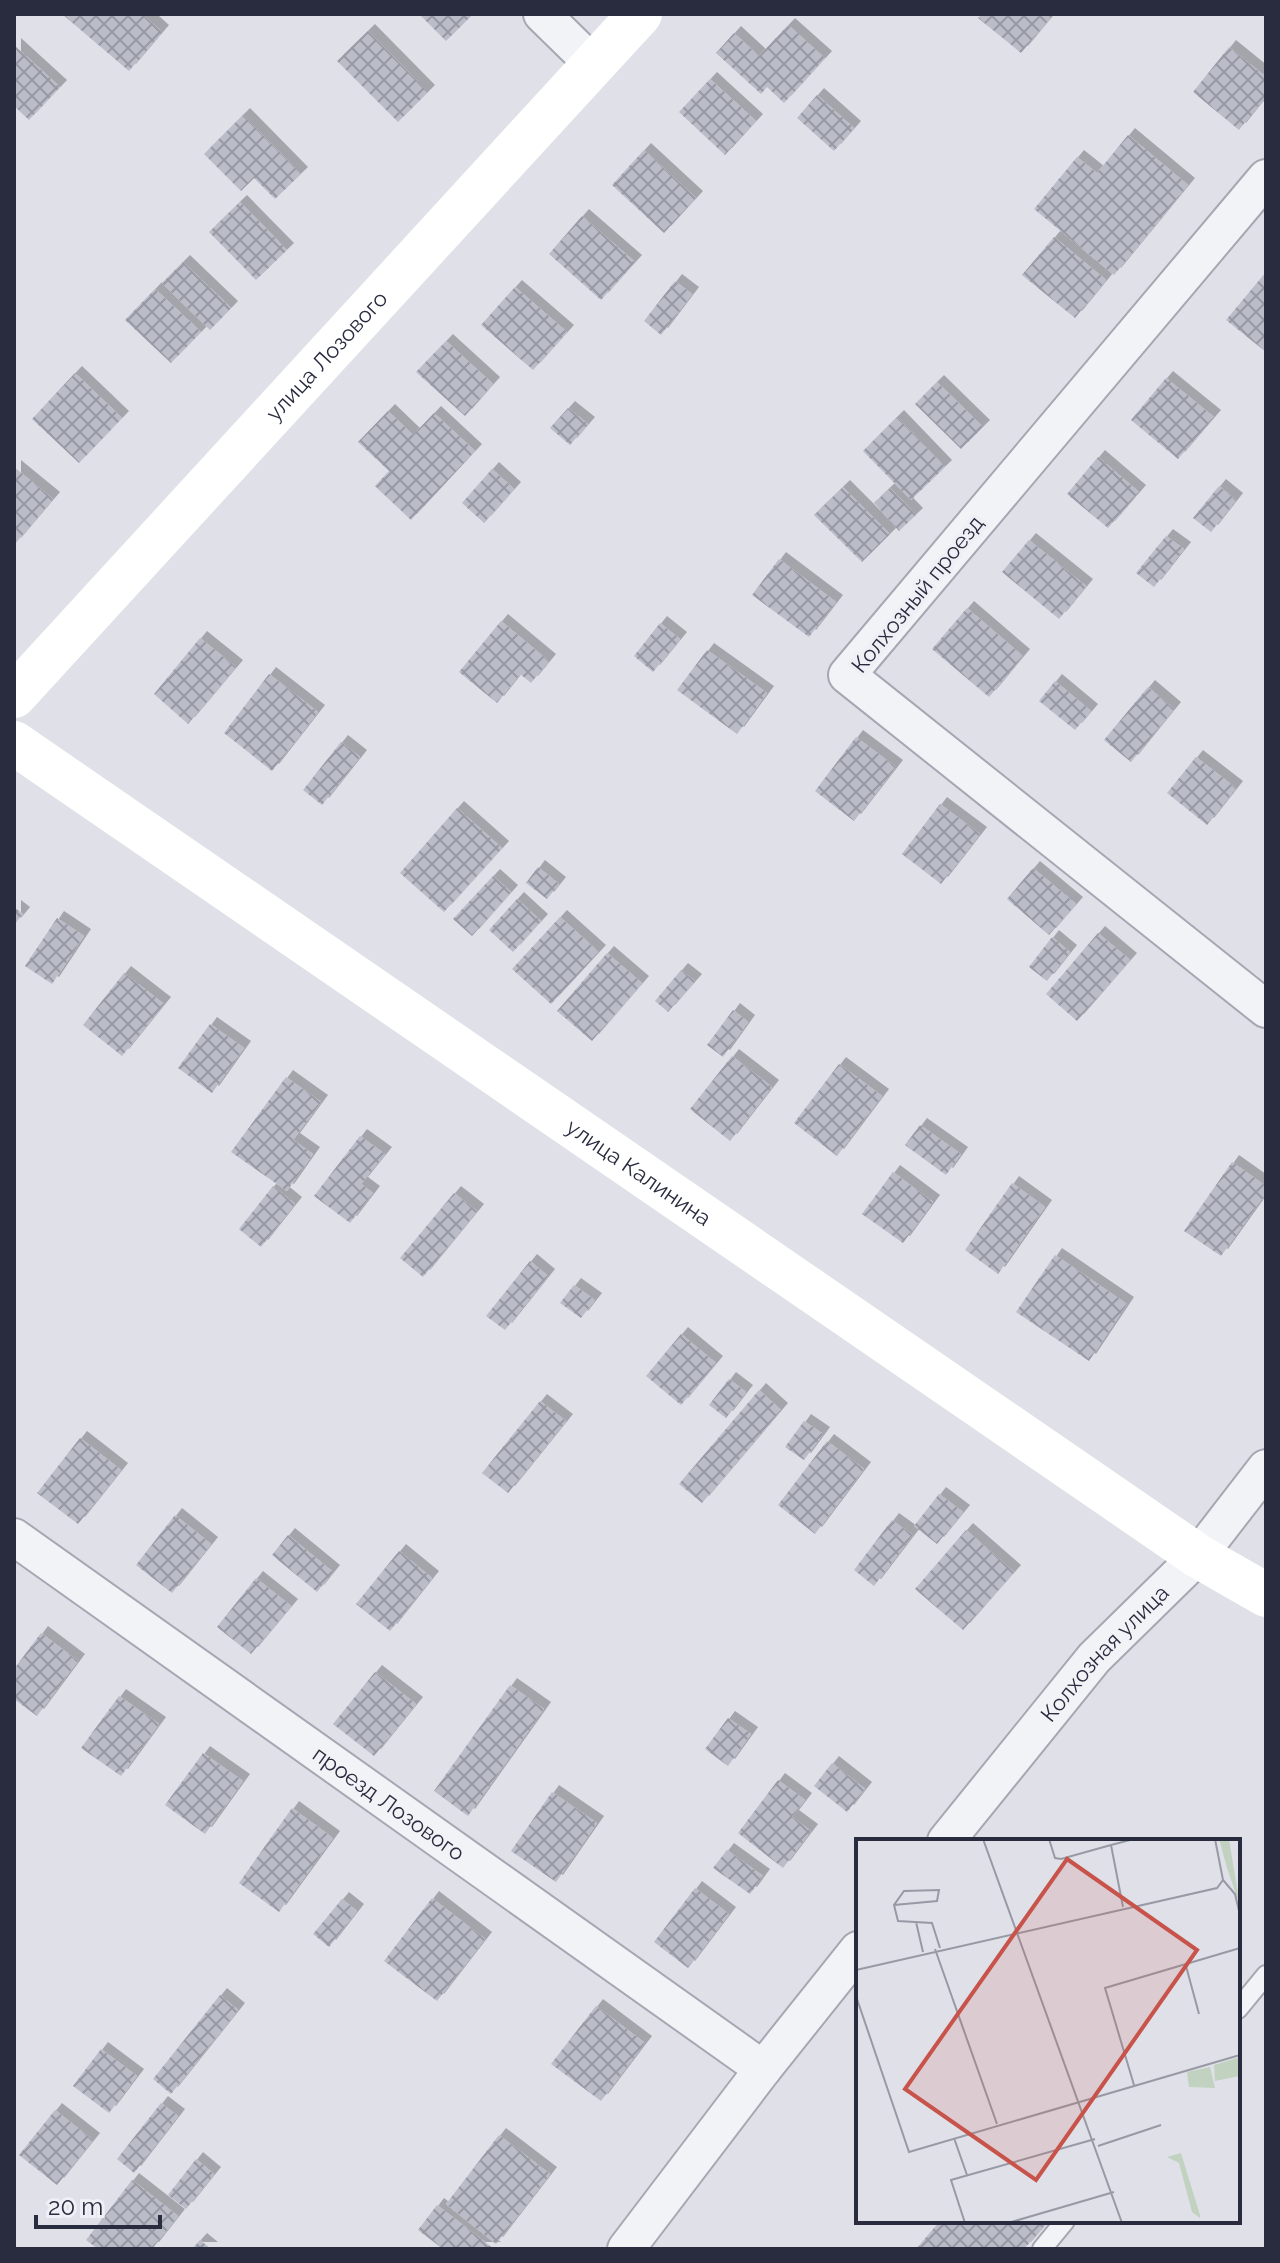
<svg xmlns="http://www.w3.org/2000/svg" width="1280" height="2263" font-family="Raleway,sans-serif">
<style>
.building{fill:url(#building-cross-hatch);filter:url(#shadow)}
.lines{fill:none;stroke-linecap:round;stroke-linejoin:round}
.lane-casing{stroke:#a5a7b2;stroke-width:22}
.street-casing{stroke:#a5a7b2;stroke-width:40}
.lane{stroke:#f2f3f7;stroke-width:18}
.street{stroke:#f2f3f7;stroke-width:36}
.secondary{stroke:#fff;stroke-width:44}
.labels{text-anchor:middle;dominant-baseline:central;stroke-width:7;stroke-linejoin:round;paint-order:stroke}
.street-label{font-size:22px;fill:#292c3f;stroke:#eff0f6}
.inset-road{fill:none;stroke:#9799a4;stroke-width:2}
.view{fill:#c7534b;fill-opacity:0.15;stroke:#c7534b;stroke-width:4}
.inset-edge{fill:none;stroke:#292c3f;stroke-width:4}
</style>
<defs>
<pattern id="building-cross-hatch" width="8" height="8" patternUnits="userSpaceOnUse" patternTransform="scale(2)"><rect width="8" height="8" fill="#babcc8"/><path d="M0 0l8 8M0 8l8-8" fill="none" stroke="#9799a4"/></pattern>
<filter id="shadow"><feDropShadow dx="7" dy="-7" stdDeviation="0" flood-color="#0004"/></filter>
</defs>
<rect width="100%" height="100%" fill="#e0e1e8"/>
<!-- building -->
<g class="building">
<path d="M62 14H142L162 32 129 71Z"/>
<path d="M419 14H473L446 41Z"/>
<path d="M982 14H1045L1050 18 1021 53 978 18Z"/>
<path d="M788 25 825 58 784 103 767 87 761 94 716 53 734 33 759 56Z"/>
<path d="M368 31 428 92 398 122 337 61Z"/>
<path d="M14 45 60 87 29 120 14 106Z"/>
<path d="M1229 47 1266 77V96L1239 130 1193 92Z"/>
<path d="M710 79 756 121 725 155 679 112Z"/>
<path d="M817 95 854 128 834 151 797 118Z"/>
<path d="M243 115 301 174 275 199 254 178 241 191 204 154Z"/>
<path d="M1128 135 1188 185 1114 275 1034 209 1077 157 1097 173Z"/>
<path d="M644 150 696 198 664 233 612 185Z"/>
<path d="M240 202 287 250 256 280 209 232Z"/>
<path d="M582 216 635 262 601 300 549 254Z"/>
<path d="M1054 237 1106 280 1075 318 1022 275Z"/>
<path d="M183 262 231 308 210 330 162 283Z"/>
<path d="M1266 272V352L1226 320Z"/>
<path d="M675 281 692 294 661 335 644 321Z"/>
<path d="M515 287 567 332 533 370 481 325Z"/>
<path d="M155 289 201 332 171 363 125 320Z"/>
<path d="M446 341 493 384 465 416 416 372Z"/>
<path d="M75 373 122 418 79 463 32 419Z"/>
<path d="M1166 378 1214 417 1178 459 1131 420Z"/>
<path d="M937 382 983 427 961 449 915 404Z"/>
<path d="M568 408 588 424 570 445 550 428Z"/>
<path d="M388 411 413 435 434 413 475 451 411 520 375 486 389 471 358 442Z"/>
<path d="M897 417 945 467 911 500 863 451Z"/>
<path d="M1098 457 1139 492 1108 528 1067 494Z"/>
<path d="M14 467 53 499 14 545Z"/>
<path d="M492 469 514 489 484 523 462 503Z"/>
<path d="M1219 486 1236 500 1211 532 1193 518Z"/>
<path d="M843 487 890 534 862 562 814 515Z"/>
<path d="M890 488 916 515 899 531 874 503Z"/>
<path d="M1166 536 1184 549 1154 587 1136 573Z"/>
<path d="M1029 540 1086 586 1059 619 1002 572Z"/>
<path d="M779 559 836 602 809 637 752 595Z"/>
<path d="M967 608 1023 656 989 697 932 649Z"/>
<path d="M501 621 549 661 531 683 520 674 497 703 459 672Z"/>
<path d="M660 623 680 639 653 672 634 656Z"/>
<path d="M200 638 236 667 188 724 154 694Z"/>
<path d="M707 650 767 693 737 734 677 690Z"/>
<path d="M269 674 318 712 272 771 224 733Z"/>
<path d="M1055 681 1091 711 1075 730 1039 701Z"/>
<path d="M1148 687 1174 709 1131 762 1104 740Z"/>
<path d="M856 737 896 767 854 821 815 791Z"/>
<path d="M341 742 360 757 322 805 303 790Z"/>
<path d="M1196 757 1236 788 1207 825 1167 793Z"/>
<path d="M940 804 980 834 941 884 902 854Z"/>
<path d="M457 808 502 848 444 912 400 873Z"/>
<path d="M538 867 559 884 547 899 526 883Z"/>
<path d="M1033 868 1076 904 1049 935 1007 899Z"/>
<path d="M493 876 511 892 472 936 453 919Z"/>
<path d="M517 899 541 921 513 952 489 930Z"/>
<path d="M14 907 23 914 14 925Z"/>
<path d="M560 917 599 952 551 1004 512 969Z"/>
<path d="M57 918 84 936 52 984 25 966Z"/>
<path d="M1098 933 1130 960 1077 1021 1046 994Z"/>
<path d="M1052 937 1070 952 1047 981 1029 967Z"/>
<path d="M607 953 642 983 592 1041 557 1011Z"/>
<path d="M681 970 695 981 668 1012 655 1001Z"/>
<path d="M124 973 164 1004 122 1056 83 1025Z"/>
<path d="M733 1010 748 1022 723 1057 707 1045Z"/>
<path d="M210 1024 244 1048 212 1093 178 1068Z"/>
<path d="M732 1056 772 1087 730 1141 690 1109Z"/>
<path d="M839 1064 882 1096 837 1156 794 1123Z"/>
<path d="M286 1077 321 1102 293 1140 313 1154 287 1191 231 1152Z"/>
<path d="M920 1125 961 1154 946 1175 905 1145Z"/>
<path d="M360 1136 385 1154 361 1184 373 1193 350 1223 314 1196Z"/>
<path d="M1232 1162 1266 1186V1193L1221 1256 1184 1231Z"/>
<path d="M893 1172 933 1202 903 1243 862 1214Z"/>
<path d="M1012 1183 1045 1207 998 1274 965 1250Z"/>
<path d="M273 1186 295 1204 261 1247 239 1229Z"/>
<path d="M454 1193 477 1211 423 1277 400 1258Z"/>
<path d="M1055 1255 1127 1304 1089 1361 1016 1312Z"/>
<path d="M530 1261 548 1276 505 1330 486 1316Z"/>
<path d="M574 1285 595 1300 581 1318 560 1303Z"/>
<path d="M681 1334 716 1363 681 1405 646 1376Z"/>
<path d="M729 1379 746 1392 726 1418 709 1405Z"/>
<path d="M759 1390 781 1410 702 1503 679 1484Z"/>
<path d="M540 1401 566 1421 508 1493 482 1473Z"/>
<path d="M804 1421 823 1434 804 1460 785 1447Z"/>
<path d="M80 1438 121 1470 78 1524 37 1493Z"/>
<path d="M827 1441 864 1469 815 1534 778 1505Z"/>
<path d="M939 1494 963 1512 937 1544 914 1526Z"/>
<path d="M175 1515 211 1544 172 1593 136 1565Z"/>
<path d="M892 1520 913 1535 874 1586 854 1570Z"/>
<path d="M966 1530 1014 1572 963 1630 915 1589Z"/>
<path d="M288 1535 333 1572 317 1592 272 1555Z"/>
<path d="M399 1551 432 1578 390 1631 356 1604Z"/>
<path d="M256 1578 291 1606 251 1654 217 1627Z"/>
<path d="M41 1633 78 1661 37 1716 14 1699V1669Z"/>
<path d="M375 1672 416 1704 374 1756 333 1724Z"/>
<path d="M510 1685 544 1709 468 1816 434 1791Z"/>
<path d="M119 1696 159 1724 121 1776 81 1748Z"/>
<path d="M728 1718 751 1734 728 1766 705 1749Z"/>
<path d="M203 1753 243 1781 205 1834 165 1805Z"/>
<path d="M832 1763 865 1789 847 1812 814 1786Z"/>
<path d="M778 1780 805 1800 792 1817 811 1831 783 1868 738 1833Z"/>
<path d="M552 1792 597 1823 556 1882 511 1851Z"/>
<path d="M292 1808 333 1838 279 1912 239 1883Z"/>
<path d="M727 1850 763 1876 750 1894 713 1868Z"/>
<path d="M695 1888 729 1914 688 1968 654 1942Z"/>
<path d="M432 1898 485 1939 437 2001 384 1961Z"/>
<path d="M342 1899 357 1911 329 1947 313 1934Z"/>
<path d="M220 1995 238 2010 171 2094 153 2079Z"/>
<path d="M596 2006 645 2043 601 2101 551 2064Z"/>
<path d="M101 2049 137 2076 109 2113 73 2086Z"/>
<path d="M161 2103 178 2116 134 2173 117 2159Z"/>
<path d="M55 2110 93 2140 57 2185 19 2155Z"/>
<path d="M499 2135 550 2174 496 2244 446 2204Z"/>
<path d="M196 2159 214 2174 186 2209 168 2195Z"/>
<path d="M132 2180 178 2216 152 2249H98L86 2240Z"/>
<path d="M437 2205 494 2249H443L418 2230Z"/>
<path d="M940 2221H1048L1024 2249H916Z"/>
<path d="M200 2240 211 2249H192Z"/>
</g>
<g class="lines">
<defs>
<g id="lane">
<path d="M1238 2009 1266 1975"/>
<path d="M1042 2249 1065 2221"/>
</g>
<g id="street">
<path d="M542 14 593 64"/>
<path d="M1266 178 847 675 1266 1009"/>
<path id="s1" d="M14 1537 763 2069"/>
<path id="s2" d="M946 1841 1094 1658 1198 1556 1266 1468"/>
<path d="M626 2249 763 2069 858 1950"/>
</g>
</defs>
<!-- lane casing -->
<use href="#lane" class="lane-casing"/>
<!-- street casing -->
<use href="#street" class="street-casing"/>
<!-- lane -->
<use href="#lane" class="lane"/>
<!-- street -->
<use href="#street" class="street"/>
<!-- secondary -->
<g class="secondary">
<path id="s3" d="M14 696 640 14"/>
<path id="s4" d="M14 743 1198 1556 1266 1595"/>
</g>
</g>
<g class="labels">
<!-- street labels -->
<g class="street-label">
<text stroke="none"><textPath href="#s3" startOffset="462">улица Лозового</textPath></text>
<text transform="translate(917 594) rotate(-51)">Колхозный проезд</text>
<text stroke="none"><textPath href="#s4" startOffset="758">улица Калинина</textPath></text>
<text stroke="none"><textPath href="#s2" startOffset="246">Колхозная улица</textPath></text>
<text stroke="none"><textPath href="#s1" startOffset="460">проезд Лозового</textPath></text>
</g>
</g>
<!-- overview -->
<g transform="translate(856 1839)">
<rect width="384" height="384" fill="#e0e1e8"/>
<path d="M363 0H373L384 67 371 29ZM384 218V237L359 242 358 226ZM354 228 359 249 333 248 331 233ZM325 314 344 376V379L336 373 323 324 311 318Z" fill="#c2d2c1"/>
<path class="inset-road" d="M127 0 266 384M193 0 199 19 205 20 255 6M359 0 367 41 379 55 384 76M38 66 81 62 83 51 48 52 38 66 42 82 76 84 84 109M267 68 255 6 278 0M60 83 67 113M79 110 141 285M330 127 343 175M0 131 361 49 367 41M0 157 53 313 384 216M278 246 249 149 384 109M98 299 111 336M242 307 305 286M109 384 95 341 239 300M152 384 258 353"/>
<path class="view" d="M211 20 341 111 180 341 49 250Z"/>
<rect width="384" height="384" class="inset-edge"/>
</g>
<!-- border -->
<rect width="1280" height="2263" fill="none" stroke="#292c3f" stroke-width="32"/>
<!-- scale -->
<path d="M36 2215v12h124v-12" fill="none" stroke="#292c3f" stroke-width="4"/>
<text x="48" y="2215" font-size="24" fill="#292c3f" stroke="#eff0f6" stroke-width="6" paint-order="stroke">20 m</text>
</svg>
